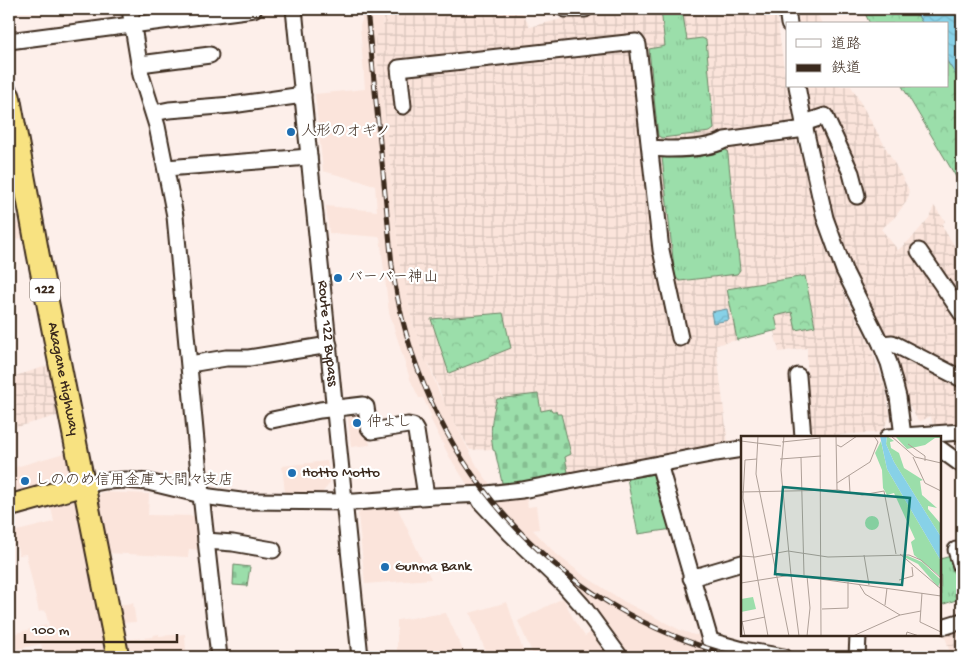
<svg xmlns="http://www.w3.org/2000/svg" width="971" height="666" font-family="'Gochi Hand','Klee One',sans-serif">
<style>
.built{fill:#fbe4db}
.industrial{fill:url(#industrial-grid)}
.grass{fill:url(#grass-tufts);stroke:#6b8464}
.forest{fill:url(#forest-crowns);stroke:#6b8464}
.cemetery{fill:url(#cemetery-stones);stroke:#6b8464}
.water{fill:url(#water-waves);stroke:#698e97}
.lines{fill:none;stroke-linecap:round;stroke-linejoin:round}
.minor-casing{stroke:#3b2a1e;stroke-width:19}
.highway-casing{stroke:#3b2a1e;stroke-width:25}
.minor{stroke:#fff;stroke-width:15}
.highway{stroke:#f8e281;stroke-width:21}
.rail-casing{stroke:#3b2a1e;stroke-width:5}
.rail{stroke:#fff;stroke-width:3;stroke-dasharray:9;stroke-linecap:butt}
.poi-dot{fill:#1f6fb2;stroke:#fff;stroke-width:2}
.labels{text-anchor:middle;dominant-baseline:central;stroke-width:4.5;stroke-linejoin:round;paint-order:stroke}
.shield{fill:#fff;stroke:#766a62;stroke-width:1}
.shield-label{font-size:14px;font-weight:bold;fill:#3b2a1e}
.poi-label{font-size:15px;fill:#3b2a1e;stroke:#fff;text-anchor:start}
.street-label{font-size:15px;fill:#3b2a1e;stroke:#fff}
.inset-road{fill:none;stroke:#afa098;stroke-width:1}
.view{fill:#0f766e;fill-opacity:0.15;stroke:#0f766e;stroke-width:2.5}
.inset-edge{fill:none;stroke:#3b2a1e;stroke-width:2.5}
</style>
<defs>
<pattern id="industrial-grid" width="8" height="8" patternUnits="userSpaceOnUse" patternTransform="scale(1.25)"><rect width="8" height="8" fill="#fbe4db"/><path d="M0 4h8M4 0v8" fill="none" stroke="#d8c4bc"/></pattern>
<pattern id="grass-tufts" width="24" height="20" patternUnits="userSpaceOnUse" patternTransform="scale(1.25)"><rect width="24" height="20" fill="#9bdeaa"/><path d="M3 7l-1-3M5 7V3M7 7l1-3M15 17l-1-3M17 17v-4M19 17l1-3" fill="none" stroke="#86bf92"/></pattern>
<pattern id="forest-crowns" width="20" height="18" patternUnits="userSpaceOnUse" patternTransform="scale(1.25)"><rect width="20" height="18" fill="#9bdeaa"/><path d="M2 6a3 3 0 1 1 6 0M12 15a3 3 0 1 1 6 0" fill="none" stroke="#86bf92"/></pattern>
<pattern id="cemetery-stones" width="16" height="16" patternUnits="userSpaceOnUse" patternTransform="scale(1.25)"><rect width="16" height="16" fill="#9bdeaa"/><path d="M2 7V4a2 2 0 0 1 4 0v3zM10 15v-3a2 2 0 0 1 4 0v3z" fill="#86bf92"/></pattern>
<pattern id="water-waves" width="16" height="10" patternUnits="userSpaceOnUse" patternTransform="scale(1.25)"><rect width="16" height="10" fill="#87d1e7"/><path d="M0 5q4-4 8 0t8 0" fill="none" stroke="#75b4c6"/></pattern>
</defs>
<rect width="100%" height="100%" fill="#fdefea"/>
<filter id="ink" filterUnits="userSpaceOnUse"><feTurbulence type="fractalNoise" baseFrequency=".02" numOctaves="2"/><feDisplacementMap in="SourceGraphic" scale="10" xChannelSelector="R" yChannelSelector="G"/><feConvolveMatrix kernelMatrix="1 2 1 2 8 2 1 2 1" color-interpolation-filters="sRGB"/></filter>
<g filter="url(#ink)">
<!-- built -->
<g class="built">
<path d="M362 9H381L383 29 375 43 385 115 401 276 404 275 411 316 426 362H428L438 390 477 466 492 487 470 489 449 456 430 418 432 417 423 398H419L410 379 389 312 380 237 329 233 326 206 377 211 375 185 323 171 315 94 365 89 360 25 362 20Z"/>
<path d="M22 222 25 237 9 241V225Z"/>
<path d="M363 407 370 445 351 447 347 410Z"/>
<path d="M68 452 72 469 70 481 9 499V469Z"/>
<path d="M327 461 330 483 322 493H285L282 466Z"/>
<path d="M102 492 149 494 148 515 198 516 201 550 189 549 188 557 107 553 97 498Z"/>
<path d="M77 494 107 653 105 657H45L41 644 9 651V635L46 625V627L49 626 45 610 39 612 26 554 19 555 13 532 54 522 50 502Z"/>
<path d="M526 495 528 507 536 506 539 529 533 530 555 553 583 575 625 602 680 630 694 635 702 634 709 657H622L485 501Z"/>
<path d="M397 507 431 579 365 584 358 514 363 508Z"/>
<path d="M563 598 575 622 585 636 597 629 617 657H534L518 621Z"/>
<path d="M507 602 525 657H488L470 613Z"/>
<path d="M133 603 136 622 120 623 116 605Z"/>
<path d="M446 613 466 657H397V620Z"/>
<path d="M159 634V636L185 634 186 652 132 657 126 653 124 640 153 637 154 635Z"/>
</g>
<!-- industrial -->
<g class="industrial">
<path d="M449 9H520L530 27 569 17 629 9H776L785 76 795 131 821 237 848 302 871 347 886 391 890 416 882 432 807 437V348L779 352 774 331 716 345 728 444 568 473 565 457 571 454 561 414 541 411 538 394 492 415 490 430 493 449 470 450 446 407 429 363H426L411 316 404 276H401L385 115 375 43 377 29H383L382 15Z"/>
<path d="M797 9H815L822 24H797L799 20Z"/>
<path d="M804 86H851L885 146 883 147 886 148 908 188 909 194 907 201 894 218 881 229 898 250 912 238 929 218 934 206 945 221 943 224V228L962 257V423L937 425 932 423 931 416 921 421 917 419 903 394 849 268 836 233Z"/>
<path d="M50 365 60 415 17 427 14 412 9 413V378Z"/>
<path d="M962 625V657H951L944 632Z"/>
</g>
<!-- grass -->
<g class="grass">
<path d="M661 9H682L687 40 702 38 706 40 714 129 710 132 662 138 658 136 649 49 665 46Z"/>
<path d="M722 149 727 150 728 155 740 270 737 274 680 281 675 277 662 157 665 154Z"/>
<path d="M655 474 673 529 638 534 627 478Z"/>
<path d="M955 555 962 576V598L941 605 940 559Z"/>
</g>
<!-- forest -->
<g class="forest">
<path d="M863 9H914L923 24H870Z"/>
<path d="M947 61 962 84V187L902 86H947Z"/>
<path d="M805 276 815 326 796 330 792 312 775 316 778 330 737 340 727 289Z"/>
<path d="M503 313 511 348 449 373 431 319Z"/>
</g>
<!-- cemetery -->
<g class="cemetery">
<path d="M538 394 541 411 551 409 552 411H556L557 414H561L571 454 565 457 569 477 503 487 495 451 493 450C490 430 491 419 497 399Z"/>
<path d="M234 565 250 567 247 586 233 585Z"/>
</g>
<!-- water -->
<g class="water">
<path d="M914 9H962V84L947 61V24H923Z"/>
<path d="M727 309 729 320 713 323 711 312Z"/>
</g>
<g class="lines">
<defs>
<g id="minor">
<path d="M130 9 141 75 157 126 175 216 201 495 219 657"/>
<path id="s1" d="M294 9 360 657"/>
<path d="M565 9H585"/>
<path d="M787 9 789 24"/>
<path d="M9 41 254 9"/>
<path d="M140 64 210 55"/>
<path d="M797 86 805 129 825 218 844 270 881 344 889 363 898 397 903 436"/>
<path d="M403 106 399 68 636 42 638 45 661 250 680 338"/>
<path d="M154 113 169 110 232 105 303 95"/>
<path d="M804 123 825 116 851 173 857 196"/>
<path d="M651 149C658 148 663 149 670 149 687 149 710 148 725 140L805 129"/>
<path d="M166 168 309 157"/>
<path d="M919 251 962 314"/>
<path d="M881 344 892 343 962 379"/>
<path d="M190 364 226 358H249L329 345"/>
<path d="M798 376 803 437"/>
<path d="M272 420 320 410 363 405 366 407 369 428 372 431 408 425 413 426 416 431 426 496"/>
<path d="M888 437 962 432"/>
<path d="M940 449 962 465"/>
<path d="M659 464 715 657"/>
<path d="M84 485 105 481 126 480 148 482 210 497 241 501 355 502 434 496 487 494 522 490 716 453 742 449"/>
<path d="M477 495 481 502 511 534 563 584 582 605 620 657"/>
<path d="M206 541 233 543 273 550"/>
<path d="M956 550 962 569"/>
<path d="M691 578 742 563"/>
<path d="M946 626 962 621"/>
<path d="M710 641 743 650 784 657"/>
<path d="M857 657 858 635"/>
</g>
<g id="highway">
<path id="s2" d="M9 96 38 254 118 657"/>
<path d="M9 506 84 485"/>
</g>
</defs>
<!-- minor casing -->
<use href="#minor" class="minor-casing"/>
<!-- highway casing -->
<use href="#highway" class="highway-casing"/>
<!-- minor -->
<use href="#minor" class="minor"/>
<!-- highway -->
<use href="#highway" class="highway"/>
<defs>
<path id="rail" d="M367 9 392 265C418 456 550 610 739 657"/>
</defs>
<!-- rail casing -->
<use href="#rail" class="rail-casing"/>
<!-- rail -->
<use href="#rail" class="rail"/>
</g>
</g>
<!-- markers -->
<g class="poi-dot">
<circle cx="291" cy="132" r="5"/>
<circle cx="338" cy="278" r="5"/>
<circle cx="357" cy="423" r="5"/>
<circle cx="292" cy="473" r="5"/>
<circle cx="25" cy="481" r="5"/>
<circle cx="385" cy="567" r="5"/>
</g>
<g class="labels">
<!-- shield labels -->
<rect class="shield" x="30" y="278.5" width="30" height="23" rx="4"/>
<g class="shield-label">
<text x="45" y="290">122</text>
</g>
<!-- poi labels -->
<g class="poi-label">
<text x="301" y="132">人形のオギノ</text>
<text x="348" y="278">バーバー神山</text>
<text x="367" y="423">仲よし</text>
<text x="302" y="473">Hotto Motto</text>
<text x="35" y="481">しののめ信用金庫 大間々支店</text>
<text x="395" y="567">Gunma Bank</text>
</g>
<!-- street labels -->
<g class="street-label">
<text stroke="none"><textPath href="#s1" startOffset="326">Route 122 Bypass</textPath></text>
<text stroke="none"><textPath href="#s2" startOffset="288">Akagane Highway</textPath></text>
</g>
</g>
<!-- overview -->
<g transform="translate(741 436)">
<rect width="200" height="200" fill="#fdefea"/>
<path d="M124 87a7 7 0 1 1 14 0a7 7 0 1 1-14 0ZM161 120H167L181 126 200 144 197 151 177 128Z" fill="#9bdeaa"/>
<path d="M146 0 153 5 149 6 150 12 158 17 163 32 182 44 179 45 181 59 196 72 187 70V73L200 88V101L153 26 145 8ZM154 0H200V2H194L184 9 166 13ZM140 5 146 33 200 125V141L173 119 170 106 174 103 153 57 146 59 142 52 141 34 134 17Z" fill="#9bdeaa"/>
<path d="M12 161 15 173 0 176V163Z" fill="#9bdeaa"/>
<path d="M139 0H146L145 8 153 26 200 101V125L146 33Z" fill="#87d1e7"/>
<path class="inset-road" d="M17 0 15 38 48 200M43 0 40 34 50 139 200 160M79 0 80 200M95 0 96 54M150 0 174 21 200 27M0 5 40 10M41 6 79 2M167 8 184 20V25M96 9 100 11 116 0M172 21 184 47 200 55M60 22 63 139M16 23 4 24 2 62 27 200M39 23 80 20M108 39 109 57M96 47 129 26 137 6 133 0M0 56 97 54 121 59 143 55 155 118M47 115 87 121 168 119 180 124 200 142M159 118 200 153M123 119 128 149M0 120 14 121 47 115M66 140 69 172 66 200M158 144 172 140 171 131M0 147 50 139 58 200M118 148 124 158 159 179M181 157 179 186 200 196M144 169 146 152M81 173 107 172V146M1 185 4 200M0 186 24 181M112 200 159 179 180 175M165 200 166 196 178 200"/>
<path class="view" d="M42 51 169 62 161 149 34 138Z"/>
<rect width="200" height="200" class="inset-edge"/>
</g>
<!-- margin -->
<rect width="971" height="666" fill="none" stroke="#fff" stroke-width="30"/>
<rect x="15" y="15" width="941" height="636" fill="none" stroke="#3b2a1e" stroke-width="2" filter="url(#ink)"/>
<!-- legend -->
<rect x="786" y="22" width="162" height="65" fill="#ffffff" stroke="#b1aaa5"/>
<rect x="796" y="39" width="25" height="8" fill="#ffffff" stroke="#b1aaa5"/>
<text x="831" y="48" font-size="15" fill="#3b2a1e">道路</text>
<rect x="796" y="64" width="25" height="8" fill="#3b2a1e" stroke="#b1aaa5"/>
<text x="831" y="72" font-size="15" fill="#3b2a1e">鉄道</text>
<!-- scale -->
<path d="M25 634v8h152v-8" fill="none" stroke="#3b2a1e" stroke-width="2.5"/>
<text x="32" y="634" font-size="15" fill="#3b2a1e" stroke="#ffffff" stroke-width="4" paint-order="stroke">100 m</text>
</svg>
